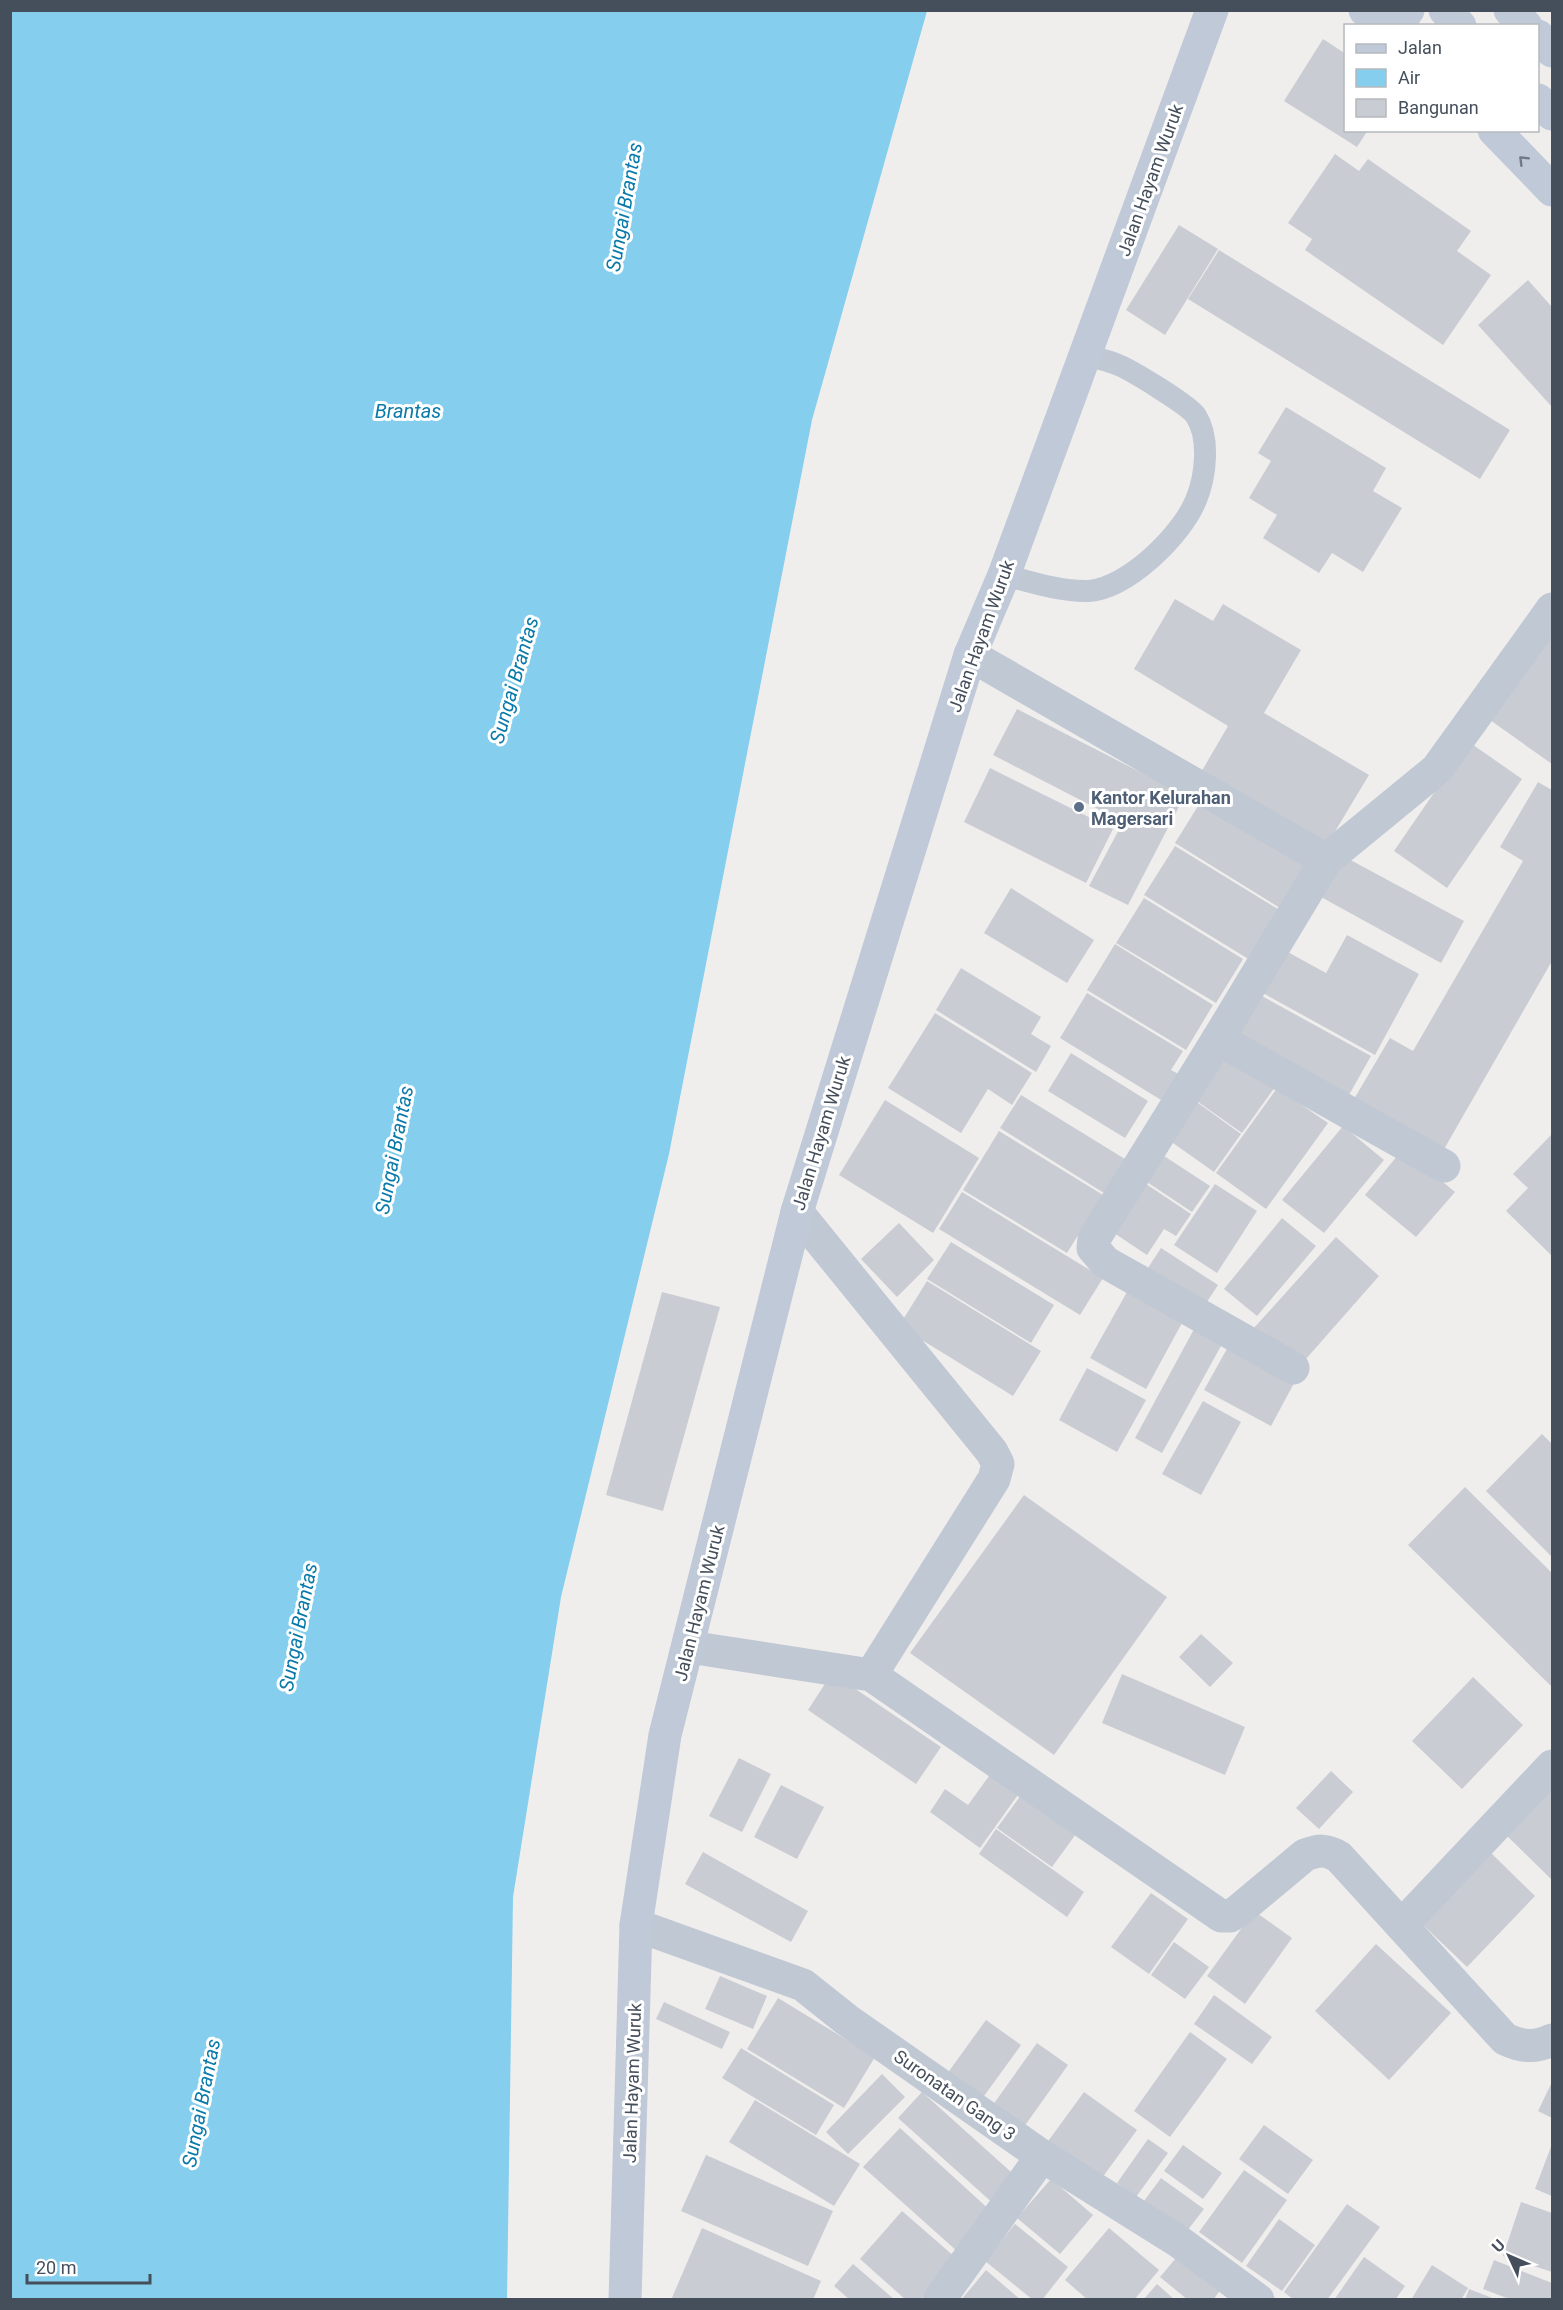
<svg xmlns="http://www.w3.org/2000/svg" width="1563" height="2310" font-family="Roboto,sans-serif">
<style>
.water{fill:#86ceed}
.building{fill:#c9ccd3}
.lines{fill:none;stroke-linecap:round;stroke-linejoin:round}
.lane{stroke:#c0c8d3;stroke-width:22}
.street{stroke:#c0c8d3;stroke-width:33}
.secondary{stroke:#bfc9d7;stroke-width:33}
.oneway{stroke:#707a86}
.service-dot{fill:#5c6f8a;stroke:#fff;stroke-width:2}
.labels{text-anchor:middle;dominant-baseline:central;stroke-width:6;stroke-linejoin:round;paint-order:stroke}
.street-label{font-size:18px;fill:#454f5b;stroke:#fff}
.service-label{font-size:18px;font-weight:bold;fill:#4e5e75;stroke:#fff;text-anchor:start}
.water-label{font-size:20px;font-style:italic;fill:#097aaa;stroke:#fff}
</style>
<rect width="100%" height="100%" fill="#f0eeed"/>
<!-- water -->
<path class="water" d="M11 10 927 11 812 420 669 1154 561 1597 513 1897 507 2299H11Z"/>
<!-- building -->
<g class="building">
<path d="M1323 39 1346 54V130H1368L1357 147 1284 101Z"/>
<path d="M1335 154 1359 171 1368 159 1471 231 1457 251 1491 275 1443 345 1305 250 1312 239 1288 223Z"/>
<path d="M1179 225 1218 249 1165 335 1126 310Z"/>
<path d="M1219 250 1510 430 1480 479 1188 299Z"/>
<path d="M1528 280 1552 307V407L1478 325Z"/>
<path d="M1286 407 1386 468 1373 491 1402 508 1363 572 1332 553 1319 573 1263 538 1277 515 1249 498 1271 461 1258 453Z"/>
<path d="M1175 599 1213 621 1223 604 1301 650 1264 713 1369 775 1325 848 1200 774 1228 726 1134 669Z"/>
<path d="M1552 631V764L1490 720Z"/>
<path d="M1017 709 1185 795 1128 905 1089 886 1123 822 993 755Z"/>
<path d="M1469 742 1522 779 1447 888 1394 851Z"/>
<path d="M990 768 1113 829 1086 883 964 822Z"/>
<path d="M1538 782 1552 790V961L1443 1151 1354 1099 1390 1038 1413 1051 1523 861 1500 847Z"/>
<path d="M1203 798 1313 866 1285 911 1175 843Z"/>
<path d="M1175 846 1281 911 1250 960 1144 895Z"/>
<path d="M1343 856 1464 921 1441 963 1321 897Z"/>
<path d="M1011 888 1094 940 1067 983 984 933Z"/>
<path d="M1144 898 1243 959 1216 1003 1116 943Z"/>
<path d="M1347 935 1419 974 1375 1055 1261 992 1284 950 1326 973Z"/>
<path d="M1115 944 1213 1005 1186 1050 1087 990Z"/>
<path d="M961 968 1041 1017 1031 1034 1051 1046 1036 1072 936 1010Z"/>
<path d="M1087 993 1183 1051 1171 1070 1182 1076 1166 1103 1060 1038Z"/>
<path d="M1260 995 1371 1056 1345 1102 1234 1042Z"/>
<path d="M935 1013 1032 1073 1012 1105 988 1089 961 1133 888 1088Z"/>
<path d="M1071 1053 1148 1101 1125 1138 1048 1091Z"/>
<path d="M1227 1053 1275 1087 1242 1133 1194 1099Z"/>
<path d="M1277 1088 1328 1123 1266 1209 1216 1173Z"/>
<path d="M1021 1095 1125 1159 1104 1193 1000 1128Z"/>
<path d="M885 1100 979 1158 933 1233 839 1175Z"/>
<path d="M1194 1100 1241 1134 1214 1172 1166 1138Z"/>
<path d="M1343 1126 1384 1160 1324 1233 1282 1200Z"/>
<path d="M999 1131 1103 1195 1067 1253 963 1190Z"/>
<path d="M1552 1134V1256L1506 1211 1528 1188 1513 1174Z"/>
<path d="M1403 1149 1455 1192 1416 1237 1365 1195Z"/>
<path d="M1158 1152 1210 1186 1192 1212 1141 1178Z"/>
<path d="M1140 1180 1191 1214 1176 1236 1164 1229 1147 1255 1108 1229Z"/>
<path d="M1215 1184 1257 1211 1217 1273 1174 1245Z"/>
<path d="M962 1192 1103 1278 1080 1315 939 1229Z"/>
<path d="M1282 1218 1316 1246 1257 1316 1224 1289Z"/>
<path d="M899 1223 934 1260 897 1297 861 1259Z"/>
<path d="M1336 1237 1379 1276 1298 1368 1253 1329Z"/>
<path d="M951 1242 1054 1305 1031 1343 927 1279Z"/>
<path d="M1161 1248 1218 1285 1203 1308 1146 1271Z"/>
<path d="M927 1281 1041 1351 1013 1396 899 1326Z"/>
<path d="M1132 1283 1188 1312 1146 1389 1090 1358Z"/>
<path d="M662 1292 720 1307 663 1511 606 1495Z"/>
<path d="M1199 1320 1227 1335 1162 1453 1135 1438Z"/>
<path d="M1233 1338 1299 1374 1271 1426 1204 1390Z"/>
<path d="M1087 1368 1146 1400 1117 1452 1059 1420Z"/>
<path d="M1203 1401 1241 1422 1201 1495 1162 1474Z"/>
<path d="M1542 1434 1552 1444V1557L1486 1491Z"/>
<path d="M1465 1487 1552 1573V1687L1408 1545Z"/>
<path d="M1024 1495 1167 1597 1054 1755 910 1653Z"/>
<path d="M1201 1634 1233 1663 1210 1687 1179 1657Z"/>
<path d="M832 1673 941 1747 916 1784 808 1710Z"/>
<path d="M1122 1674 1245 1727 1225 1775 1102 1723Z"/>
<path d="M1473 1677 1523 1725 1462 1789 1412 1741Z"/>
<path d="M739 1758 771 1774 742 1832 709 1816Z"/>
<path d="M997 1765 1025 1785 980 1848 930 1812 945 1789 968 1805Z"/>
<path d="M1331 1771 1353 1792 1319 1829 1296 1808Z"/>
<path d="M1552 1784V1880L1504 1833Z"/>
<path d="M781 1785 824 1807 797 1859 754 1837Z"/>
<path d="M1021 1795 1076 1834 1052 1867 997 1828Z"/>
<path d="M996 1829 1084 1892 1067 1917 979 1854Z"/>
<path d="M1488 1850 1535 1896 1467 1967 1419 1921Z"/>
<path d="M703 1852 808 1911 791 1942 685 1884Z"/>
<path d="M1151 1893 1188 1919 1149 1974 1111 1947Z"/>
<path d="M1254 1911 1292 1938 1245 2004 1207 1976Z"/>
<path d="M1174 1942 1209 1967 1185 1999 1151 1975Z"/>
<path d="M1376 1944 1451 2013 1389 2080 1315 2011Z"/>
<path d="M720 1976 767 1996 753 2029 705 2009Z"/>
<path d="M1214 1995 1272 2037 1252 2064 1194 2024Z"/>
<path d="M778 1998 875 2057 844 2108 747 2049Z"/>
<path d="M664 2002 730 2032 722 2049 656 2019Z"/>
<path d="M986 2020 1021 2045 979 2103 944 2078Z"/>
<path d="M1190 2032 1227 2059 1170 2137 1134 2111Z"/>
<path d="M1037 2043 1068 2065 1021 2131 990 2109Z"/>
<path d="M741 2048 834 2105 816 2135 722 2078Z"/>
<path d="M882 2074 905 2097 848 2154 826 2132Z"/>
<path d="M1552 2082V2118L1538 2111Z"/>
<path d="M922 2092 1020 2180 996 2206 898 2118Z"/>
<path d="M1084 2092 1137 2130 1099 2182 1046 2144Z"/>
<path d="M755 2100 860 2164 834 2206 729 2142Z"/>
<path d="M1264 2125 1313 2160 1288 2194 1239 2159Z"/>
<path d="M900 2128 993 2213 958 2252 863 2167Z"/>
<path d="M1148 2139 1168 2153 1136 2197 1117 2183Z"/>
<path d="M1552 2144V2196L1535 2189Z"/>
<path d="M1183 2145 1222 2173 1203 2199 1164 2171Z"/>
<path d="M706 2155 833 2211 808 2266 681 2211Z"/>
<path d="M1244 2170 1287 2200 1242 2263 1199 2232Z"/>
<path d="M1161 2178 1204 2209 1187 2231 1144 2201Z"/>
<path d="M1051 2179 1093 2215 1060 2254 1017 2218Z"/>
<path d="M1521 2202 1552 2213V2272L1503 2256Z"/>
<path d="M1347 2204 1380 2227 1327 2300H1294L1284 2292Z"/>
<path d="M902 2211 956 2258 920 2300H906L860 2259Z"/>
<path d="M1279 2219 1315 2245 1282 2291 1246 2266Z"/>
<path d="M1015 2224 1068 2267 1042 2300H1033L985 2261Z"/>
<path d="M702 2228 821 2281 813 2300H671Z"/>
<path d="M1109 2228 1159 2270 1134 2300H1088L1065 2280Z"/>
<path d="M1181 2252 1224 2285 1213 2300H1188L1160 2277Z"/>
<path d="M1364 2257 1405 2286 1395 2300H1334Z"/>
<path d="M1494 2260 1552 2283V2300H1512L1483 2289Z"/>
<path d="M853 2264 895 2300H850L834 2286Z"/>
<path d="M1432 2265 1468 2288 1461 2300H1411Z"/>
<path d="M986 2270 1021 2300H961Z"/>
<path d="M1157 2284 1175 2300H1143Z"/>
<path d="M1469 2289 1495 2299V2300H1465Z"/>
</g>
<g class="lines">
<!-- lane -->
<path class="lane" d="M1004 575C1031 582 1061 592 1089 591 1128 588 1182 535 1196 500 1206 476 1210 438 1196 416 1190 406 1130 369 1116 364 1107 360 1096 358 1086 356"/>
<!-- street -->
<g class="street">
<path d="M970 655 1326 860"/>
<path d="M1218 1039 1444 1166"/>
<path d="M797 1212 992 1452 998 1464 994 1479 871 1675"/>
<path d="M1293 1368 1105 1262 1093 1248 1094 1239 1218 1039 1326 860 1437 769 1552 609"/>
<path d="M689 1647 871 1675 1221 1916H1230L1238 1911 1305 1855C1319 1850 1326 1849 1339 1857L1505 2039C1522 2047 1535 2048 1552 2040"/>
<path d="M636 1925 803 1985 847 2020 1042 2156 1178 2241 1258 2300"/>
<path d="M1402 1925 1552 1766"/>
<path d="M939 2300 1042 2156"/>
</g>
<!-- secondary -->
<g class="secondary">
<path d="M1365 10 1382 26"/>
<path d="M1445 10 1460 26"/>
<path d="M1510 10 1526 26"/>
<path d="M1397 26 1408 10"/>
<path d="M1538 36 1552 51"/>
<path d="M1538 100 1552 114"/>
<path d="M1494 130 1552 190"/>
<path d="M625 2300 636 1925 665 1735 797 1212 970 655 1004 575 1212 10"/>
</g>
</g>
<!-- one-way arrows -->
<defs><path id="oneway-chevron" d="M-2-3.5L2.5 0L-2 3.5" fill="none" stroke-width="1.6" stroke-linecap="round" stroke-linejoin="round" transform="scale(1.5)"/></defs>
<use class="oneway" href="#oneway-chevron" transform="translate(1523 160) rotate(-135)"/>
<!-- markers -->
<circle class="service-dot" cx="1079" cy="807" r="6"/>
<g class="labels">
<!-- street labels -->
<g class="street-label">
<text transform="translate(1150 180) rotate(-70)">Jalan Hayam Wuruk</text>
<text transform="translate(981 636) rotate(-70)">Jalan Hayam Wuruk</text>
<text transform="translate(821 1133) rotate(-73)">Jalan Hayam Wuruk</text>
<text transform="translate(699 1603) rotate(-76)">Jalan Hayam Wuruk</text>
<text transform="translate(632 2083) rotate(-88)">Jalan Hayam Wuruk</text>
<text transform="translate(955 2095) rotate(35)">Suronatan Gang 3</text>
</g>
<!-- service labels -->
<g class="service-label">
<text x="1091" y="797">Kantor Kelurahan<tspan x="1091" dy="21">Magersari</tspan></text>
</g>
<!-- water labels -->
<g class="water-label">
<text transform="translate(624 207) rotate(-80)">Sungai Brantas</text>
<text x="408" y="411">Brantas</text>
<text transform="translate(514 680) rotate(-74)">Sungai Brantas</text>
<text transform="translate(394 1150) rotate(-79)">Sungai Brantas</text>
<text transform="translate(298 1627) rotate(-79)">Sungai Brantas</text>
<text transform="translate(201 2103) rotate(-79)">Sungai Brantas</text>
</g>
</g>
<!-- border -->
<rect width="1563" height="2310" fill="none" stroke="#454f5b" stroke-width="24"/>
<!-- legend -->
<rect x="1344" y="24" width="195" height="108" fill="#ffffff" stroke="#b5b9bd" stroke-width="1.5"/>
<rect x="1356" y="44" width="30" height="9" fill="#bfc9d7" stroke="#b5b9bd" stroke-width="1.5"/>
<text x="1398" y="54" font-size="18" fill="#454f5b">Jalan</text>
<rect x="1356" y="69" width="30" height="18" fill="#86ceed" stroke="#b5b9bd" stroke-width="1.5"/>
<text x="1398" y="84" font-size="18" fill="#454f5b">Air</text>
<rect x="1356" y="99" width="30" height="18" fill="#c9ccd3" stroke="#b5b9bd" stroke-width="1.5"/>
<text x="1398" y="114" font-size="18" fill="#454f5b">Bangunan</text>
<!-- north arrow -->
<g transform="translate(1509 2256) rotate(314)" stroke="#ffffff" stroke-width="4.5" paint-order="stroke">
<path d="M0-4.5L10 22L0 15L-10 22Z" fill="#454f5b"/>
<text y="-9" font-size="16" font-weight="bold" text-anchor="middle" fill="#454f5b">U</text>
</g>
<!-- scale -->
<path d="M27 2274v9h123v-9" fill="none" stroke="#454f5b" stroke-width="3"/>
<text x="36" y="2274" font-size="18" fill="#454f5b" stroke="#ffffff" stroke-width="4.5" paint-order="stroke">20 m</text>
</svg>
